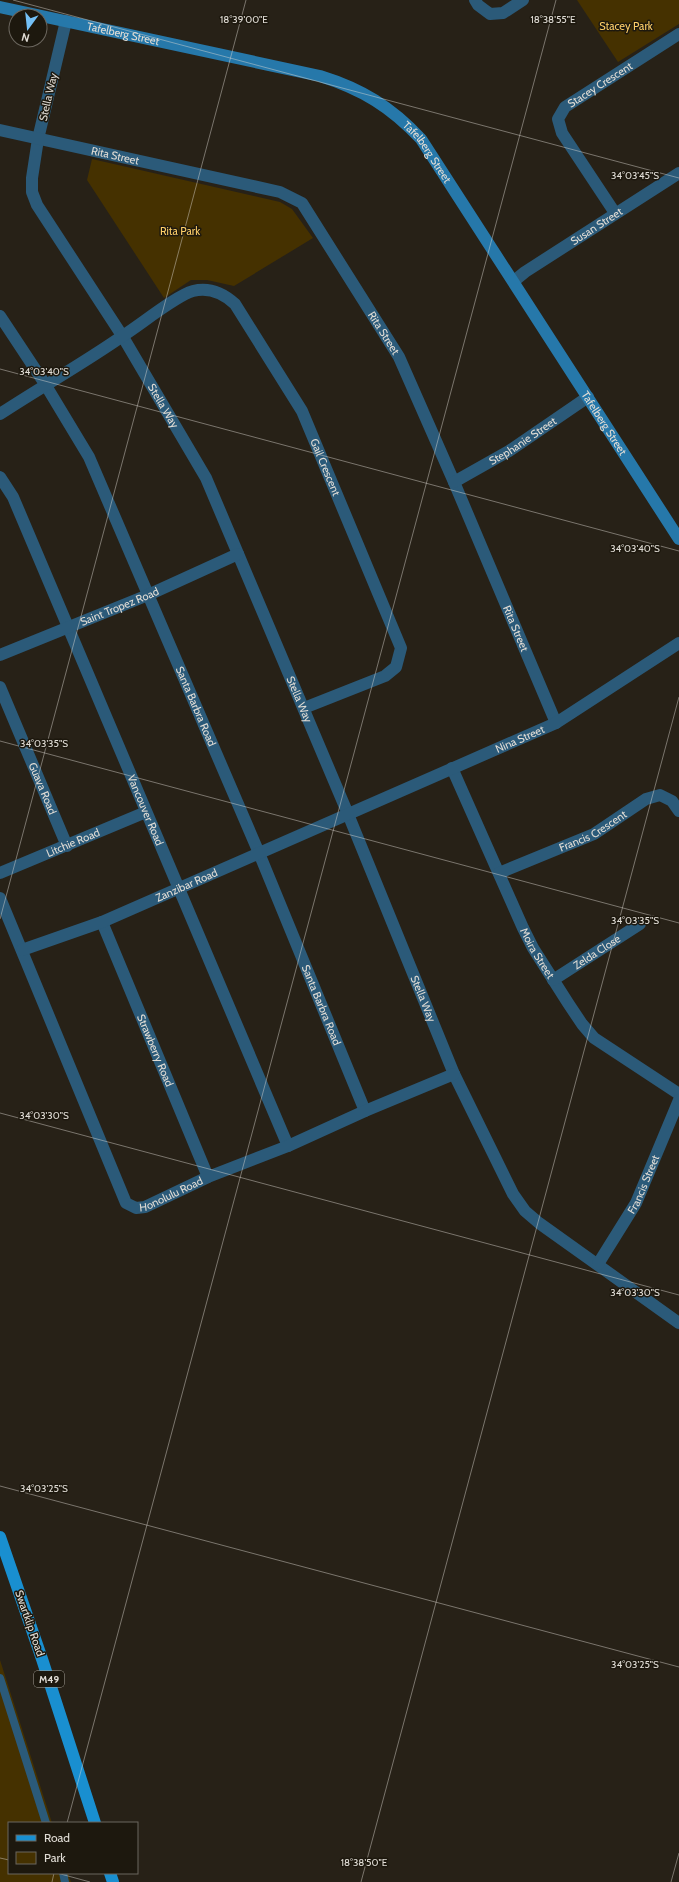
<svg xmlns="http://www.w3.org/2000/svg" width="679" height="1882" font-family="Cabin,sans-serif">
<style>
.green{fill:#453100}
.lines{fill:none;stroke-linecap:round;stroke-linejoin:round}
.lane{stroke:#2b5a79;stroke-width:8}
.street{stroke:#2b5a79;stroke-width:12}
.secondary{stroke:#2678aa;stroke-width:12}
.primary{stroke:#198fd0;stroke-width:12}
.ticks{fill:none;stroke:#e0dcd5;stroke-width:1;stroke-opacity:0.45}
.labels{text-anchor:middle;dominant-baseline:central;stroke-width:3;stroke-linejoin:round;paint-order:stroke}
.shield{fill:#1d180e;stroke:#a6a199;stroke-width:1}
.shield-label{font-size:10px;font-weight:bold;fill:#e0dcd5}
.park-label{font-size:11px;fill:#fdce68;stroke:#1d180e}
.street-label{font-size:11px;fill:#e0dcd5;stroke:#1d180e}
.ticks-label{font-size:10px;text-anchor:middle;fill:#e0dcd5;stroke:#1d180e;stroke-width:3;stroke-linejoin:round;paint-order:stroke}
</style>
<rect width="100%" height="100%" fill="#272117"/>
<!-- green -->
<g class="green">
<path d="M577 0H679V24L618 62Z"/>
<path d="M92 159 280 202 292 209 313 238 234 286 207 280H191L164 298 87 180Z"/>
<path d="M0 1660 52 1823H9V1873H68L71 1882H0Z"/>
</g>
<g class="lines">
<!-- lane -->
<g class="lane">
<path d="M0 1678 46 1823"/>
<path d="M63 1873 65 1882"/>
</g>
<!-- street -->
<g class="street">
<path d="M475 0 478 5 490 14 503 13 523 0"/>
<path id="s1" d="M66 21 38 139 32 178V192L37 205 123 337 206 478 348 814 454 1074 513 1194 525 1211 539 1223 679 1323"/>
<path id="s2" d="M0 130 280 192 302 203 399 357 454 482 556 723"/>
<path id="s3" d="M615 213 562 133 558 119 565 107 679 34"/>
<path id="s4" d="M514 281 525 272 679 173"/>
<path id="s5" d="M0 316 45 384 89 457 259 853 365 1111"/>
<path id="s6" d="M0 414C41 387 84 363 124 335 140 325 177 295 193 291 209 287 223 293 235 304L302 411 401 648 396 667 385 676 304 708"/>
<path id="s7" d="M0 477 13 497 288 1146"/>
<path id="s8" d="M454 482 509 451 588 397"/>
<path id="s9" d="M0 655 148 595 238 554"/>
<path id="s10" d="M0 687 67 846"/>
<path id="s11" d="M452 768 523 928 533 948 568 1003 582 1024 594 1038 679 1094"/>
<path id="s12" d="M0 873 146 812"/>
<path id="s13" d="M499 873 594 834 646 799 660 795 672 801 679 811"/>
<path id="s14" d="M0 898 126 1203 136 1208 145 1207 208 1177 288 1146 365 1111 454 1074"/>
<path id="s15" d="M102 922 208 1177"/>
<path id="s16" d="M22 950 102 922 556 723 679 643"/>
<path id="s17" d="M553 980 640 924"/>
<path id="s18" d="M598 1264 636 1203 679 1100"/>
</g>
<!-- secondary -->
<path class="secondary" id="s19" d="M0 7 320 76C362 89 391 107 421 139L679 539"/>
<!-- primary -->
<g class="primary">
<path d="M0 1537 42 1659 95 1823"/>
<path d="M110 1873 113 1882"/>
</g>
</g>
<!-- ticks -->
<path class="ticks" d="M13 0 679 178M0 369 679 551M0 741 679 923M0 919 246 0M0 1113 679 1295M0 1486 679 1667M67 1823 556 0M0 1858 9 1860M57 1873 90 1882M52 1882 54 1873M361 1882 679 697M671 1882 679 1853"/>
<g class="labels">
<!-- shield labels -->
<rect class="shield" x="34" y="1671" width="30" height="16" rx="3"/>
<g class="shield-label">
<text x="49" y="1679">M49</text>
</g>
<!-- park labels -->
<g class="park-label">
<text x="626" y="26">Stacey Park</text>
<text x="180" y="231">Rita Park</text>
</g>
<!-- street labels -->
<g class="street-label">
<text stroke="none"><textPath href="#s19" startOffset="126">Tafelberg Street</textPath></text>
<text stroke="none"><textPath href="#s3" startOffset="166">Stacey Crescent</textPath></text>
<text transform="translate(48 97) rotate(-77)">Stella Way</text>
<text stroke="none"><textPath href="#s19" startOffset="462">Tafelberg Street</textPath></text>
<text stroke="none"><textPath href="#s2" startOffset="118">Rita Street</textPath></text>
<text stroke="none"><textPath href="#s4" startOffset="99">Susan Street</textPath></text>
<text stroke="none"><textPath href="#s2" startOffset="465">Rita Street</textPath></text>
<text stroke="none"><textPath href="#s1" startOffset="426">Stella Way</textPath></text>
<text stroke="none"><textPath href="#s19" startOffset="786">Tafelberg Street</textPath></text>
<text stroke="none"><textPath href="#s8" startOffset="80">Stephanie Street</textPath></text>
<text stroke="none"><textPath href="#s6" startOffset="462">Gail Crescent</textPath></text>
<text stroke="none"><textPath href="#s9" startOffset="129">Saint Tropez Road</textPath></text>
<text stroke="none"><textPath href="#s2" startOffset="789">Rita Street</textPath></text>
<text stroke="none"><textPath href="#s1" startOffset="750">Stella Way</textPath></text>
<text stroke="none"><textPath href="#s5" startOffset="438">Santa Barbra Road</textPath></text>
<text stroke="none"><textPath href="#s16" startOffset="541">Nina Street</textPath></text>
<text stroke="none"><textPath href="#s10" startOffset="110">Guava Road</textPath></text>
<text stroke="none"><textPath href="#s7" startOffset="364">Vancouver Road</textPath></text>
<text stroke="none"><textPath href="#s13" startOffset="103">Francis Crescent</textPath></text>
<text stroke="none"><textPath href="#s12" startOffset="79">Litchie Road</textPath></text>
<text stroke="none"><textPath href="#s16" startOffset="177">Zanzibar Road</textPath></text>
<text stroke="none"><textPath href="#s17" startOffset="52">Zelda Close</textPath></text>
<text stroke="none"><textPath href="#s11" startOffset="204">Moira Street</textPath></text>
<text stroke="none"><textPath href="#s1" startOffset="1074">Stella Way</textPath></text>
<text stroke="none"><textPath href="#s5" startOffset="762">Santa Barbra Road</textPath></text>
<text stroke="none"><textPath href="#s15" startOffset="139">Strawberry Road</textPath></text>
<text stroke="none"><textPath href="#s18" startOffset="92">Francis Street</textPath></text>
<text stroke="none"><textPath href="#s14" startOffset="379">Honolulu Road</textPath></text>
<text transform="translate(30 1623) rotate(71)">Swartklip Road</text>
</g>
</g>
<g class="ticks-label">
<text x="244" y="23">18°39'00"E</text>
<text x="553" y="23">18°38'55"E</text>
<text x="635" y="179">34°03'45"S</text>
<text x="44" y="375">34°03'40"S</text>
<text x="635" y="552">34°03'40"S</text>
<text x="44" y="747">34°03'35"S</text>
<text x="635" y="924">34°03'35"S</text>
<text x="44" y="1119">34°03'30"S</text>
<text x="635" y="1296">34°03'30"S</text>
<text x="44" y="1492">34°03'25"S</text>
<text x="635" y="1668">34°03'25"S</text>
<text x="364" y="1866">18°38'50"E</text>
</g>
<!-- legend -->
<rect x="8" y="1822" width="130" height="52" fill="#1d180e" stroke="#6b665e"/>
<rect x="16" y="1835" width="20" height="6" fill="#198fd0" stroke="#6b665e"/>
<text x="44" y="1842" font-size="12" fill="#e0dcd5">Road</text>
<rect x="16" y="1852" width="20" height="12" fill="#453100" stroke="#6b665e"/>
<text x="44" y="1862" font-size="12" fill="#e0dcd5">Park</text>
<!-- north arrow -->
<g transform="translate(28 28) rotate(195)"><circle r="19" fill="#1d180e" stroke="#6b665e"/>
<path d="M0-3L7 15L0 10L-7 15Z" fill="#74c0f6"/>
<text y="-6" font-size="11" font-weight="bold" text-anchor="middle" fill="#e0dcd5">N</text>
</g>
</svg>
